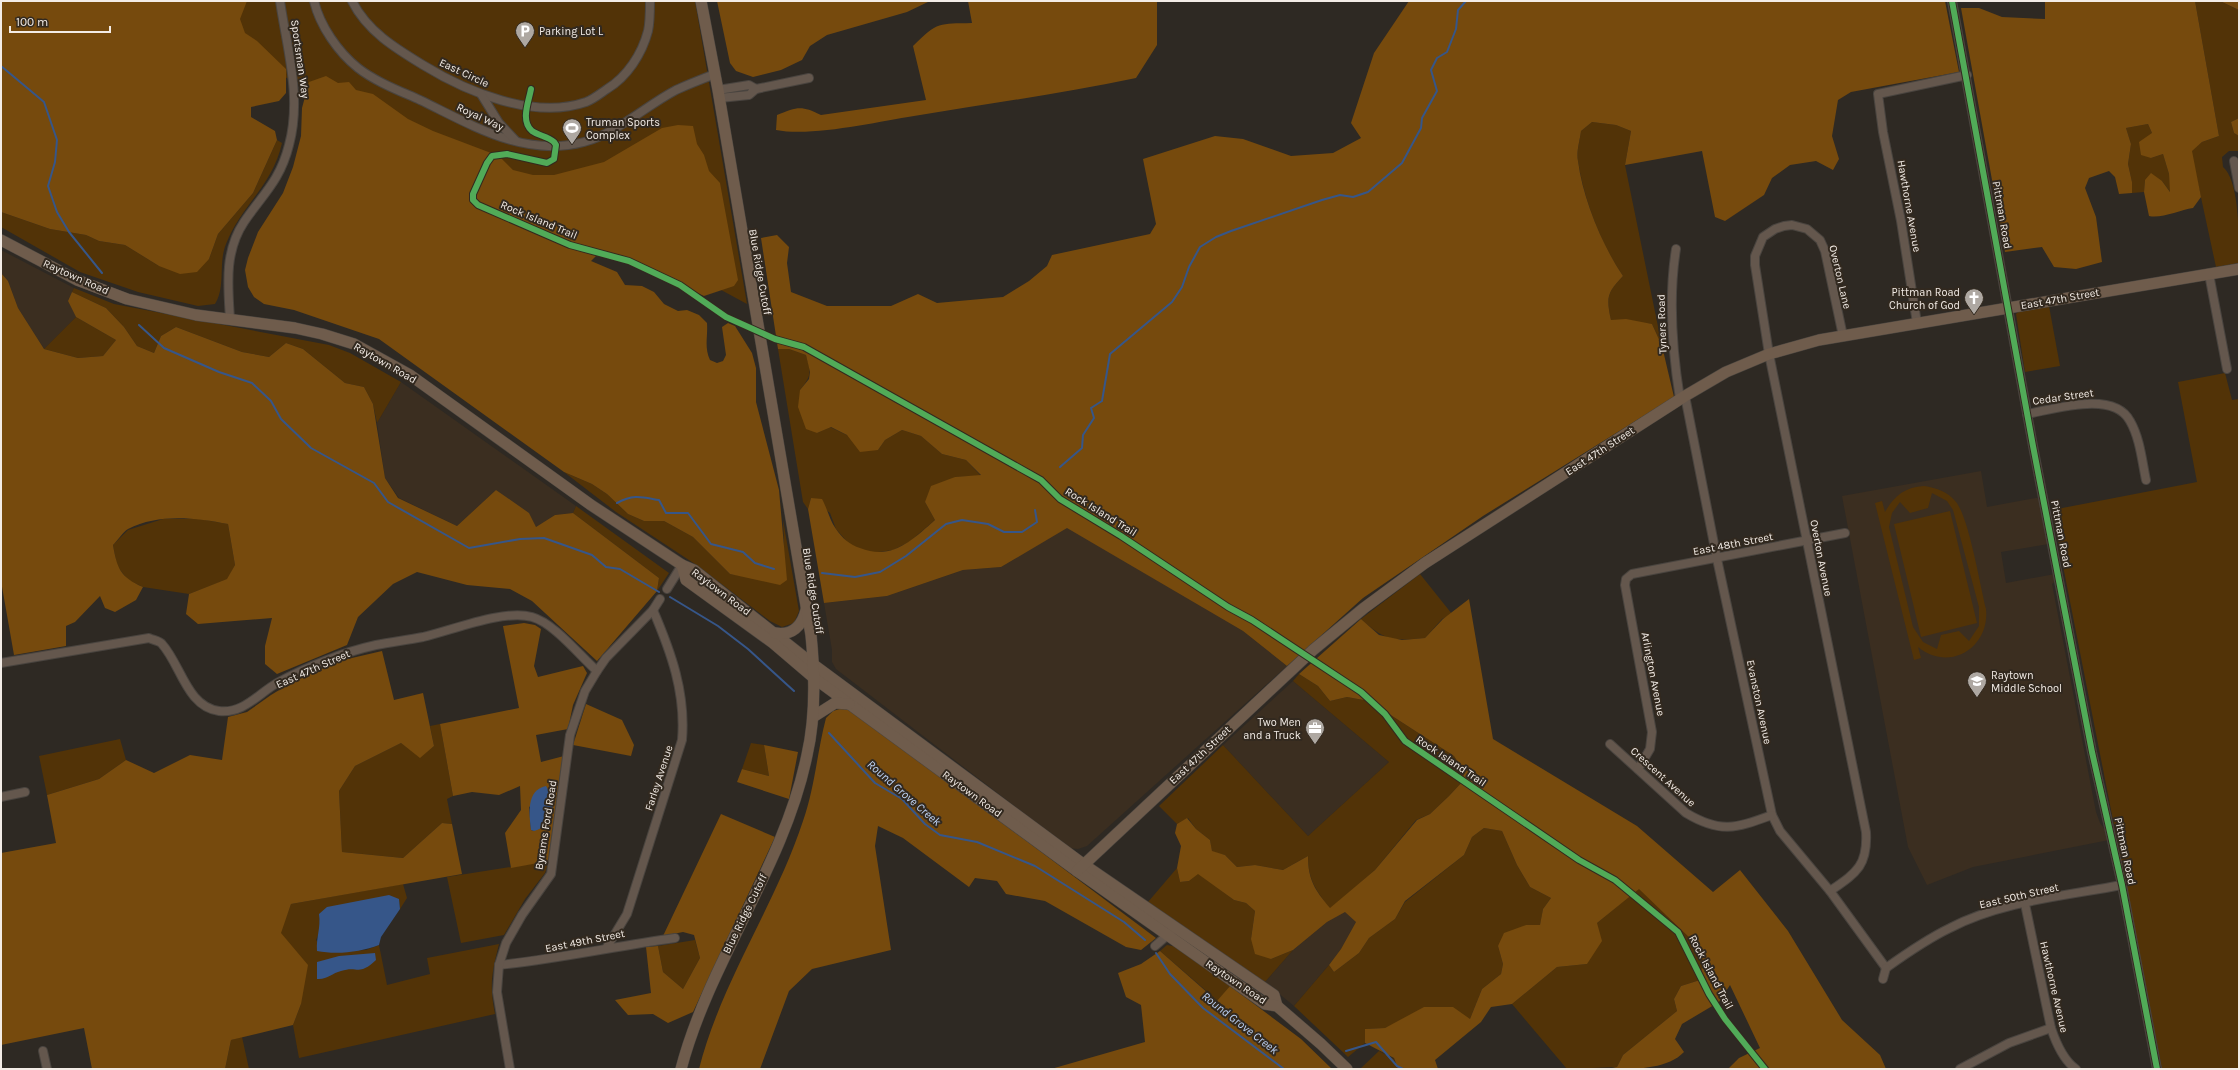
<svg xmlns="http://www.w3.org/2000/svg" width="2240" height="1070" font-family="Karla,sans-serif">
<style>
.built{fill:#3b2e20}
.green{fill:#523307;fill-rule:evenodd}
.forest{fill:#764a0d;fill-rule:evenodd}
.water{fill:#365689}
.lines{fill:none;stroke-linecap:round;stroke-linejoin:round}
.stream{stroke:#365689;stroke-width:2}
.minor-casing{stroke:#49443f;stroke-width:10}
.major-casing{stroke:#49443f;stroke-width:12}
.minor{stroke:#64574d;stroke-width:8}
.major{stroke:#6f5c4c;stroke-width:11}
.cycleway-casing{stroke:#32291f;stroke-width:8}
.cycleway{stroke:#51ab58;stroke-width:6}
.labels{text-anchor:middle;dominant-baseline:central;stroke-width:4;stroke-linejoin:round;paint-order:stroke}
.poi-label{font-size:11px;fill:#f3ece6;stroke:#32291f;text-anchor:start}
.street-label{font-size:11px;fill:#f3ece6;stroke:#32291f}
.water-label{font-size:12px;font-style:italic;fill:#bed3f5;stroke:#32291f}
</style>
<rect width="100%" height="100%" fill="#2e2923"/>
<!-- built -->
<g class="built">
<path d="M1 250 74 288 68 301 76 317 44 349 18 308 8 281 1 273Z"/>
<path d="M401 382 576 506 573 513 555 515 536 527 496 490 457 526 399 498 385 478 377 423Z"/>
<path d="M1981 471 1987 507 2041 497 2049 544 2001 552 2006 583 2055 574V581L2052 584 2096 812 2100 823 2106 831 2109 840 1973 867 1927 885 1908 847 1842 496Z"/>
<path d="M1067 527 1243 631 1287 666 1087 846 1078 849 1069 848 836 669 832 662V650L824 603 887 596 963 570 1001 567Z"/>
<path d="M1293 681 1389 762 1308 836 1223 745Z"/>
<path d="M1345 911 1356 922 1341 949 1329 965 1294 1006 1265 982 1293 950 1327 922Z"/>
</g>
<!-- green -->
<g class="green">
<path d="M129 1H695L747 304 723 291Z"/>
<path d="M2195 1H2220L2239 10V118L2231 122 2234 133 2239 136V151H2229L2222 157 2223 167C2240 181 2239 240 2239 263L2216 267 2191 151 2202 142 2219 136Z"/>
<path d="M1592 122 1616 125 1631 131 1625 165 1662 346 1652 324 1611 320C1606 297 1607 293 1623 276 1601 244 1584 200 1578 161 1576 152 1580 140 1581 131Z"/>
<path d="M2148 124 2152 133 2151 158 2163 154 2169 174 2171 193 2162 181 2145 180 2144 192 2132 193V182L2128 164 2131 144 2126 128Z"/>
<path d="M277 140 282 143C272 187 241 205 226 244 218 263 226 287 215 304L198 306 138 292 80 272 1 227V212L50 229 86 235 99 241 125 245 159 266 209 259 218 234 253 193Z"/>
<path d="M74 288 114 304 329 345 350 353 401 382 377 423 373 404 364 387 345 383 303 349 286 343 269 357 242 352 176 327 161 336 154 353 137 346 124 327 106 308 72 292Z"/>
<path d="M2049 306 2060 366 2025 372 2016 314 2019 311Z"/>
<path d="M76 317 116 340 103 356 78 358 44 349Z"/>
<path d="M778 349H789L806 355C811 373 812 375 800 390L817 433 830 427 878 450 885 440 902 430 921 436 942 454 966 460 981 476 955 477 925 502 935 520 909 542 893 550 872 553 850 545 836 529 830 513 811 498 808 509 803 502Z"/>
<path d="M2225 373 2232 400 2239 399V1069H2162L2052 510 2197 482 2178 382Z"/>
<path d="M564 472 592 484 607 494 628 514 644 521H664L693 537 730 574 755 578 784 545 783 520 799 611 794 623 782 627 770 621 698 566 616 512Z"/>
<path d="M1924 486C1937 488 1948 492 1956 502 1969 518 1980 585 1986 609 1990 647 1950 673 1918 647L1921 658 1914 660 1875 503 1882 501 1885 512C1894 496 1905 487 1924 486ZM1932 493 1947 501 1953 510 1979 607V626L1969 641 1959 631 1941 635 1937 649 1923 642 1913 627 1889 527 1892 513 1900 502 1910 513 1928 508Z"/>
<path d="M576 506 669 573 657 591 659 578 573 513Z"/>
<path d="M1950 511 1977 623 1921 637 1894 524Z"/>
<path d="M163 519H199L228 524 235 565 228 579 189 594 143 587 128 580 117 566 113 545 128 530Z"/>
<path d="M1420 574 1452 614 1442 619 1425 638C1393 641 1385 641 1361 619Z"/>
<path d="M1299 674 1318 686 1330 701 1347 697 1369 701 1454 756 1465 771 1463 781 1449 796 1430 814 1416 820 1375 870 1330 909C1316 890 1308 880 1308 856L1283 870 1255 865 1237 867 1225 855 1212 852 1210 840 1196 829 1188 818 1177 824 1159 806 1223 745 1308 836 1389 762 1293 681Z"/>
<path d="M440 724 453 796 447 799 452 824 442 823 403 858 342 852 339 791 355 766 401 743 420 757 434 746 430 726Z"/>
<path d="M120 739 126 760 99 779 47 795 39 756Z"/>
<path d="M751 743 764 745 769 776 742 769Z"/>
<path d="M1484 828 1502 831 1517 865 1530 887 1551 898 1543 909 1540 926 1526 925 1498 946 1503 964 1501 974 1482 989 1470 1019 1403 1020 1385 1028 1365 1029V1043L1348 1057 1294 1006 1329 965 1334 972 1359 953 1369 938 1395 919 1405 902 1464 855 1472 837Z"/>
<path d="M549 861 545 873 525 899 504 935 461 943 447 877Z"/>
<path d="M1177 868 1180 882 1189 881 1198 873 1234 900 1246 903 1255 911 1251 939 1271 959 1293 950 1265 982 1148 902Z"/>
<path d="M403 884 407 898 400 909 399 899 319 914 321 928 316 940 326 952 366 950 379 945 387 985 430 974 427 958 499 944C492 972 489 985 495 1014L299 1058 293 1025 301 1004 280 933 291 904Z"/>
<path d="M1639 888 1695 943 1703 960 1700 980 1681 986 1674 999 1677 1011 1623 1055 1617 1067 1567 1069 1512 1004 1557 967 1587 964 1597 923Z"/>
<path d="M695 940 700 958 683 989 663 972 658 946Z"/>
<path d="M1167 945 1178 947 1230 986 1218 1001 1160 951Z"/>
<path d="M242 1037 249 1069H225L231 1040Z"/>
<path d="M1379 1051 1394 1059 1398 1069H1360Z"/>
</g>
<!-- forest -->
<g class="forest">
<path d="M1 1H247L240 19 245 33 257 41 286 69V93L279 101 251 107V117L275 131 277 140 253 193 218 234 209 259 197 272 180 274 159 266 125 245 99 241 86 235 50 229 1 212Z"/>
<path d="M717 1H930L907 12 827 35 810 46 802 60 781 70 753 77 736 71 730 63Z"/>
<path d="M968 1H1157V45L1136 78C1063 93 988 104 914 116 876 122 812 137 776 130L777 115C797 107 801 105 821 115L926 100 913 46C938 21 939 24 972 23Z"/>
<path d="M1409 1H1945L1959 72 1851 92 1838 100 1832 136 1839 159 1833 170 1816 161 1790 165 1772 178 1764 195 1725 221 1715 217 1702 151 1625 165 1631 131 1616 125 1592 122 1581 131C1580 140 1576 152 1578 161 1583 199 1602 245 1623 276 1607 293 1606 297 1611 320L1626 319 1652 324 1662 346 1674 397 1483 516 1363 598 1287 666 1243 631 1067 528 1001 567 963 570 887 596 824 603 808 509 811 498 822 499C827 508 830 521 836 529 842 538 850 545 860 548 892 561 912 540 935 520L925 502 931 486 955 477 981 475 966 460 942 454 921 436 902 430 885 440 878 450 860 452 847 435 831 427 817 433 806 429 798 407 800 390 809 379 810 372 806 355 789 349H778L761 238 777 235 789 247 787 263 791 292 827 306H891L918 294 937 303 1003 297 1029 281 1047 266 1052 255 1150 234 1156 224 1143 159 1215 136 1243 139 1291 156 1333 153 1361 138 1351 123 1374 53Z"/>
<path d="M2045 1H2195L2219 136 2202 142 2192 151 2201 197 2193 208C2180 210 2161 219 2149 216L2144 192 2145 180 2151 173 2162 181 2170 192 2169 174 2163 154 2151 158 2141 155 2139 142 2152 133 2148 124 2126 128 2131 144 2128 164 2132 182V193L2119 194 2115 177 2109 171 2089 178 2085 188 2096 217 2102 262 2076 269 2054 267 2042 247 2005 252 1961 8H1979L2002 17 2045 19Z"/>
<path d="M2220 1H2239V10Z"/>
<path d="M326 76 338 83 349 82 356 90 373 94 408 119 433 131 499 156 513 170 533 175H554L604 162 662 128 678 125 693 126 697 144 704 155 709 171 720 183 738 280 734 286 704 296 627 261 596 256 591 261 617 272 625 285 642 286 654 292 664 304 678 311 687 310 699 315 707 323C708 337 704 347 710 360L717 363 723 361 726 355 722 327 728 323 735 326 752 353 756 368V402L779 490 787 580 780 585 730 574 693 537 664 521H644L628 514 607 494 592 484 564 472 379 339 294 310 264 304 254 297 248 287 245 270 248 258 258 232 283 193 293 167 301 136 302 108 309 82Z"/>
<path d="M2239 118V136L2234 133 2231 122Z"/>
<path d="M1 273 8 281 18 308 44 349 78 358 103 356 116 340 76 317 68 301 72 292 106 308 124 327 137 346 154 353 161 336 176 327 242 352 269 357 286 343 303 349 345 383 364 387 373 404 385 478 398 498 457 526 496 490 529 513 536 527 555 515 573 513 659 578 657 591 597 661 532 601 510 589 467 585 417 572 393 584 358 617 347 645 277 674 265 664V646L272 618 198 624 186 614 189 594 227 579 235 565 228 524C196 518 159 513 128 529 123 532 118 540 113 545 117 568 120 577 143 587L136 600 115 612 105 608 100 596 75 622 66 626V646L14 655 1 581Z"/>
<path d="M1469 599 1493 739 1637 826 1713 892 1740 870 1788 931 1842 1020 1880 1055 1886 1069H1728L1739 1058 1760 1048 1730 985 1719 1002 1682 1024 1675 1039 1684 1052C1667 1070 1633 1069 1607 1069L1617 1067 1623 1055 1677 1011 1674 999 1681 986 1700 980 1703 960 1695 943 1639 889 1597 923 1602 941 1587 964 1557 967 1512 1004 1491 1007 1481 1022 1435 1060 1438 1069H1398L1394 1058 1365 1043V1029L1385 1028 1424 1007H1453L1470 1019 1482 989 1501 974 1503 964 1498 946 1504 933 1526 925H1540L1543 909 1551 898 1530 887 1517 865 1502 831 1484 828 1472 837 1464 855 1405 901 1395 919 1369 938 1359 953 1334 972 1329 965 1341 949 1356 922 1345 912 1327 922 1293 950 1271 959 1255 954 1251 939 1255 911 1246 903 1234 900 1198 874 1189 881 1180 882 1177 868 1181 846 1175 833 1177 824 1187 818 1196 829 1210 840 1212 851 1225 855 1237 867 1255 865 1283 870 1308 856C1308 880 1315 890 1330 908L1375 870 1417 820 1430 814 1449 796 1463 781 1464 771 1454 756 1369 701 1347 697 1330 701 1318 686 1299 674 1361 619 1379 635 1402 640 1425 638 1443 619Z"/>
<path d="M524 623 535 625 541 629 534 666 538 677 583 666 587 673 573 705 568 729 536 735 541 762 564 756 549 861 511 868 505 833 521 810 520 786 499 795 472 792 453 796 440 724 519 708 503 626ZM551 793 552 814 534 831 531 830 529 807Z"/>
<path d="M382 651 394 700 423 693 434 746 420 758 401 743 355 766 339 791 342 852 403 858 442 823 452 824 462 874 291 904 281 933 308 965 301 1004 293 1025 231 1040 225 1069H92L84 1028 1 1045V853L56 843 47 795 99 779 126 760 154 773 190 755 222 760 228 717 247 712 271 695 294 681 339 661Z"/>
<path d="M586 704 622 720 634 745 631 756 573 745Z"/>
<path d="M843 708 853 711 1156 938 1141 950 1126 947 1045 901 1006 894 997 881 975 878 969 887 903 838 878 826 875 846 891 950 812 969 789 991 760 1069H699C721 982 775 906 803 821 815 787 817 752 826 718L833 711Z"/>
<path d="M764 745 798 752 789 799 737 782 742 769 769 776Z"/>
<path d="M721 814 775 837 693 1012 668 1023 653 1014 628 1015 615 1000 651 993 646 947 658 946 663 972 683 989 700 958 694 935 683 932 663 936Z"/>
<path d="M1160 951 1217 1001 1230 986 1301 1039 1332 1069H1051L1145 1042 1141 1005 1126 997 1118 973 1141 964Z"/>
</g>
<!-- water -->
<g class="water">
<path d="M546 786C557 803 555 825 534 831L531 830C529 814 526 790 546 786Z"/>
<path d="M389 895 399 899 400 909 381 937 379 945C361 952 337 955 317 951 316 937 321 928 319 914L327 907Z"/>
<path d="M375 953 376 960C358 977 358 965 341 971 332 973 327 980 317 979V962L339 956Z"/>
</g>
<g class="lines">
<!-- stream -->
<g class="stream">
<path d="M1 66 44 102 57 140 55 162 48 186 57 212 69 232 102 273"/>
<path d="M139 325 164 348 219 372 252 383 271 401 281 419 311 448 374 483 388 502 469 548 520 539 544 538 592 555 606 567 620 569 659 592"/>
<path d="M1060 467 1082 448 1083 435 1094 418 1091 408 1102 401 1110 354 1172 302 1182 287 1189 267 1200 247 1216 237 1231 231 1322 200 1340 195 1353 197 1368 192 1402 163 1421 128 1422 118 1437 91 1431 70 1437 58 1447 52 1456 29 1458 10 1466 1"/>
<path d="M617 503C634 494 641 497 659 500L666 513H688L711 544 743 552 755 563 774 569"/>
<path d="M822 573 855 577 880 572 906 556 946 524 962 520 988 524 1004 532H1022L1037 522 1035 510"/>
<path d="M670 597 718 626 748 649 794 691"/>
<path d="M829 733 875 783 902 799 925 824 940 835 977 842 1035 866 1124 922 1145 940"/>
<path d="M1156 953 1170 974 1203 1008 1284 1069"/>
<path d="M1346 1051 1376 1042 1397 1066 1403 1069"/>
</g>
<defs>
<g id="minor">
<path d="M314 1C320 26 338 52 358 68 376 82 400 91 420 100 472 125 524 158 584 142 619 132 644 107 676 90 689 84 702 79 715 74"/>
<path d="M352 1C367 31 395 48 423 65 467 92 534 120 586 102 594 99 601 93 607 89 627 77 642 54 648 31 650 22 650 11 650 1"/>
<path d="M1952 1 2033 446 2092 752 2122 885 2157 1069"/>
<path d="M756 89 809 78"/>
<path d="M718 90 749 85 756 89 749 95 720 98"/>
<path d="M481 94 499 123 516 141"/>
<path d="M2234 161 2239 188"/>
<path d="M1676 249C1668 299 1672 349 1680 399"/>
<path d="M2209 274 2227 369"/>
<path d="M230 319C228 286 224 252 244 222 263 194 280 181 289 145 302 97 287 49 280 1"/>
<path d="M1917 323 1901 221 1883 132 1878 94 1967 75"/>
<path d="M1685 396 1717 559 1772 815 1780 831 1830 891 1886 968"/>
<path d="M2027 414C2055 409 2114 390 2130 421 2140 438 2142 461 2146 480"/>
<path d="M667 589 682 565"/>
<path d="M1 663 149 638C153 640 160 641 162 644 181 665 187 707 219 711 243 714 258 694 277 683 306 667 344 652 376 645 391 642 408 640 423 637 453 630 504 609 532 617 554 623 580 656 597 671"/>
<path d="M1610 744 1686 813C1721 834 1736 828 1772 815"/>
<path d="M1638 769 1650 749 1652 732 1625 585 1626 579 1632 574 1845 533"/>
<path d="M1 797 25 792"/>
<path d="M1830 891C1856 873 1868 866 1866 832L1769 354 1755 265V256L1763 237 1775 229 1784 226 1792 225 1807 229 1820 240 1825 251 1843 336"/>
<path d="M2025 904 2051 1028C2056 1043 2063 1060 2076 1069"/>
<path d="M1155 946 1171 932"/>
<path d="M607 947 627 914 682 740C686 693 671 652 653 610"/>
<path d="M499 965C558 959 616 946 675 938"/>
<path d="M1886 968C1907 953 1927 939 1950 928 2002 901 2065 896 2122 885"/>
<path d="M1883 979 1886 968"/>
<path d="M43 1051 47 1069"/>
<path d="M510 1069 497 992 499 965 506 943 522 915 551 874 570 735 585 691 597 671 606 658 653 610 660 599"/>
<path d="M1960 1069 2009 1043 2051 1028"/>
</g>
<g id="major">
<path d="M1 240 77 280 127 299 196 315 295 328 322 334 354 344 410 375 591 505 682 565 694 570 814 665 1083 864 1274 995 1277 1006"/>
<path d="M682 565 686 580 773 643 814 678 1077 871 1265 1004 1277 1006 1321 1044 1347 1069"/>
<path d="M775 633C792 636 802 626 806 610"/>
<path d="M813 717 835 703 849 704"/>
<path d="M1077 871 1313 650 1364 608 1425 563 1685 396 1726 372 1769 354 1819 340 2239 269"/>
<path d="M681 1069C710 959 784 867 807 755 816 716 815 675 811 635L718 90 701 1"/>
</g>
</defs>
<!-- minor casing -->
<use href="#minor" class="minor-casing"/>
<!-- major casing -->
<use href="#major" class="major-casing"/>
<!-- minor -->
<use href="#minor" class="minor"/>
<!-- major -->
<use href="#major" class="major"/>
<defs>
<g id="cycleway">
<path d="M1952 1 2033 446 2092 752 2122 885 2157 1069"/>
<path d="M531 89C529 101 520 121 532 131 539 136 547 136 554 142L556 145 554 159 547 163 507 154 492 156 487 163 473 194V200L478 205 570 245 629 261 680 285 726 317 775 339 804 347 1041 480 1060 499 1121 536 1228 607 1252 620 1361 692 1385 714 1405 741 1579 860 1615 880 1678 932 1709 994 1725 1019 1765 1069"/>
</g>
</defs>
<!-- cycleway casing -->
<use href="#cycleway" class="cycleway-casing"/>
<!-- cycleway -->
<use href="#cycleway" class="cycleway"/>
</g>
<!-- icons -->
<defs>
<symbol id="parking-pin" viewBox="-11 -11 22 30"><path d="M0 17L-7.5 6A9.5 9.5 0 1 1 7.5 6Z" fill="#aea8a2" stroke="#32291f"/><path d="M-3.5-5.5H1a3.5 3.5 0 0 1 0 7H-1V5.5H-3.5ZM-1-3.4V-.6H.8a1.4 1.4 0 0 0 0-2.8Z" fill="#fff"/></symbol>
<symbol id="stadium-pin" viewBox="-11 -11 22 30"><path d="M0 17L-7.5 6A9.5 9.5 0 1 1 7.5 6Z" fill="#aea8a2" stroke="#32291f"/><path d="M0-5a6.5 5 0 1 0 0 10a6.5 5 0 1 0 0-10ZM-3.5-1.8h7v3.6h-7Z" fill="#fff"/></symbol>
<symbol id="church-pin" viewBox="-11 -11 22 30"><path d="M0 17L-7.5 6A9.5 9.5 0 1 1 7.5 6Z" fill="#aea8a2" stroke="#32291f"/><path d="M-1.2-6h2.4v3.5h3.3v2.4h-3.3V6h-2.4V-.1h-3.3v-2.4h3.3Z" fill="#fff"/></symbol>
<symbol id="school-pin" viewBox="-11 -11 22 30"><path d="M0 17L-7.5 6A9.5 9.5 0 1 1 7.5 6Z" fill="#aea8a2" stroke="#32291f"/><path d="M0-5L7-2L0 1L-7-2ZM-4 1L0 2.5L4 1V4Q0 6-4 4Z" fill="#fff"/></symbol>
<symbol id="office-pin" viewBox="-11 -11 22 30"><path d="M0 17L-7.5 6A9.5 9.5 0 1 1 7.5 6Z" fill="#aea8a2" stroke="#32291f"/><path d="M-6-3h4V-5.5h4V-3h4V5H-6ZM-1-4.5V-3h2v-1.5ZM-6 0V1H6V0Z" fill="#fff"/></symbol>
</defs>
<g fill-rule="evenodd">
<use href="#parking-pin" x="514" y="20" width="22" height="30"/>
<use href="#stadium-pin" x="561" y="117" width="22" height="30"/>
<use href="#church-pin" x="1963" y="287" width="22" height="30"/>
<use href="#school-pin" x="1966" y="670" width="22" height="30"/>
<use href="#office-pin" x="1304" y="717" width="22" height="30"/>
</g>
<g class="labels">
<!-- poi labels -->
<g class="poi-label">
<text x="539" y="31">Parking Lot L</text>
<text x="586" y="122">Truman Sports<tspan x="586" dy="13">Complex</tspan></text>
<text x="1960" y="292" text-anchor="end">Pittman Road<tspan x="1960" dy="13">Church of God</tspan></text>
<text x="1991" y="675">Raytown<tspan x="1991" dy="13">Middle School</tspan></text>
<text x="1301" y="722" text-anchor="end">Two Men<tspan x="1301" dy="13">and a Truck</tspan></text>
</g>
<!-- street labels -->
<g class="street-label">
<text transform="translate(300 59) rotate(82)">Sportsman Way</text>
<text transform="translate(464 73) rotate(25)">East Circle</text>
<text transform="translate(480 117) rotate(25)">Royal Way</text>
<text transform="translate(1909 206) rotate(80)">Hawthorne Avenue</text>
<text transform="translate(2002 215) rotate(80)">Pittman Road</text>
<text transform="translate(539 220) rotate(23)">Rock Island Trail</text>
<text transform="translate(760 272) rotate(80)">Blue Ridge Cutoff</text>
<text transform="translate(76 277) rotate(24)">Raytown Road</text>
<text transform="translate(1840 277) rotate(77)">Overton Lane</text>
<text transform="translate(2060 299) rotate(-10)">East 47th Street</text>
<text transform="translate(1662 324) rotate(-92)">Tyners Road</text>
<text transform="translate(385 363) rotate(30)">Raytown Road</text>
<text transform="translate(2063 397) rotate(-8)">Cedar Street</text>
<text transform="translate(1600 451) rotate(-33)">East 47th Street</text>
<text transform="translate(1101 512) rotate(32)">Rock Island Trail</text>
<text transform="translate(2061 534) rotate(79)">Pittman Road</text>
<text transform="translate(1733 544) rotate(-11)">East 48th Street</text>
<text transform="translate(1821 558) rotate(79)">Overton Avenue</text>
<text transform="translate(813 591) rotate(81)">Blue Ridge Cutoff</text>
<text transform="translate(721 592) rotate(37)">Raytown Road</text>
<text transform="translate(313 669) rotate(-24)">East 47th Street</text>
<text transform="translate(1653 674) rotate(79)">Arlington Avenue</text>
<text transform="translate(1759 702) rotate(78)">Evanston Avenue</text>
<text transform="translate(1200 755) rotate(-43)">East 47th Street</text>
<text transform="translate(1451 761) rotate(34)">Rock Island Trail</text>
<text transform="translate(1663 777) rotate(42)">Crescent Avenue</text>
<text transform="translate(659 778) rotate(-72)">Farley Avenue</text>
<text transform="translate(972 794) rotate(36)">Raytown Road</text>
<text transform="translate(546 825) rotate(-81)">Byrams Ford Road</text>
<text transform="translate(2125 851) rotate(78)">Pittman Road</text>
<text transform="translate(2019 896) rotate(-13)">East 50th Street</text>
<text transform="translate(745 914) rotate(-64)">Blue Ridge Cutoff</text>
<text transform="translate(585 941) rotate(-11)">East 49th Street</text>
<text transform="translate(1711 972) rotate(62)">Rock Island Trail</text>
<text transform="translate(1236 982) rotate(34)">Raytown Road</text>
<text transform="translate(2054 987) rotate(77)">Hawthorne Avenue</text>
</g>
<!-- water labels -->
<g class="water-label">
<text transform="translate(904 793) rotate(41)">Round Grove Creek</text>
<text transform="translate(1240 1023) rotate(38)">Round Grove Creek</text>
</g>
</g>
<!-- border -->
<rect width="2240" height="1070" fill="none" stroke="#f3ece6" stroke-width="4"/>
<!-- scale -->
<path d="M10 26v6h100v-6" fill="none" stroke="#f3ece6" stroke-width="2"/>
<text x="16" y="26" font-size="12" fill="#f3ece6" stroke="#32291f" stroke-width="3" paint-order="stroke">100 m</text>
</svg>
